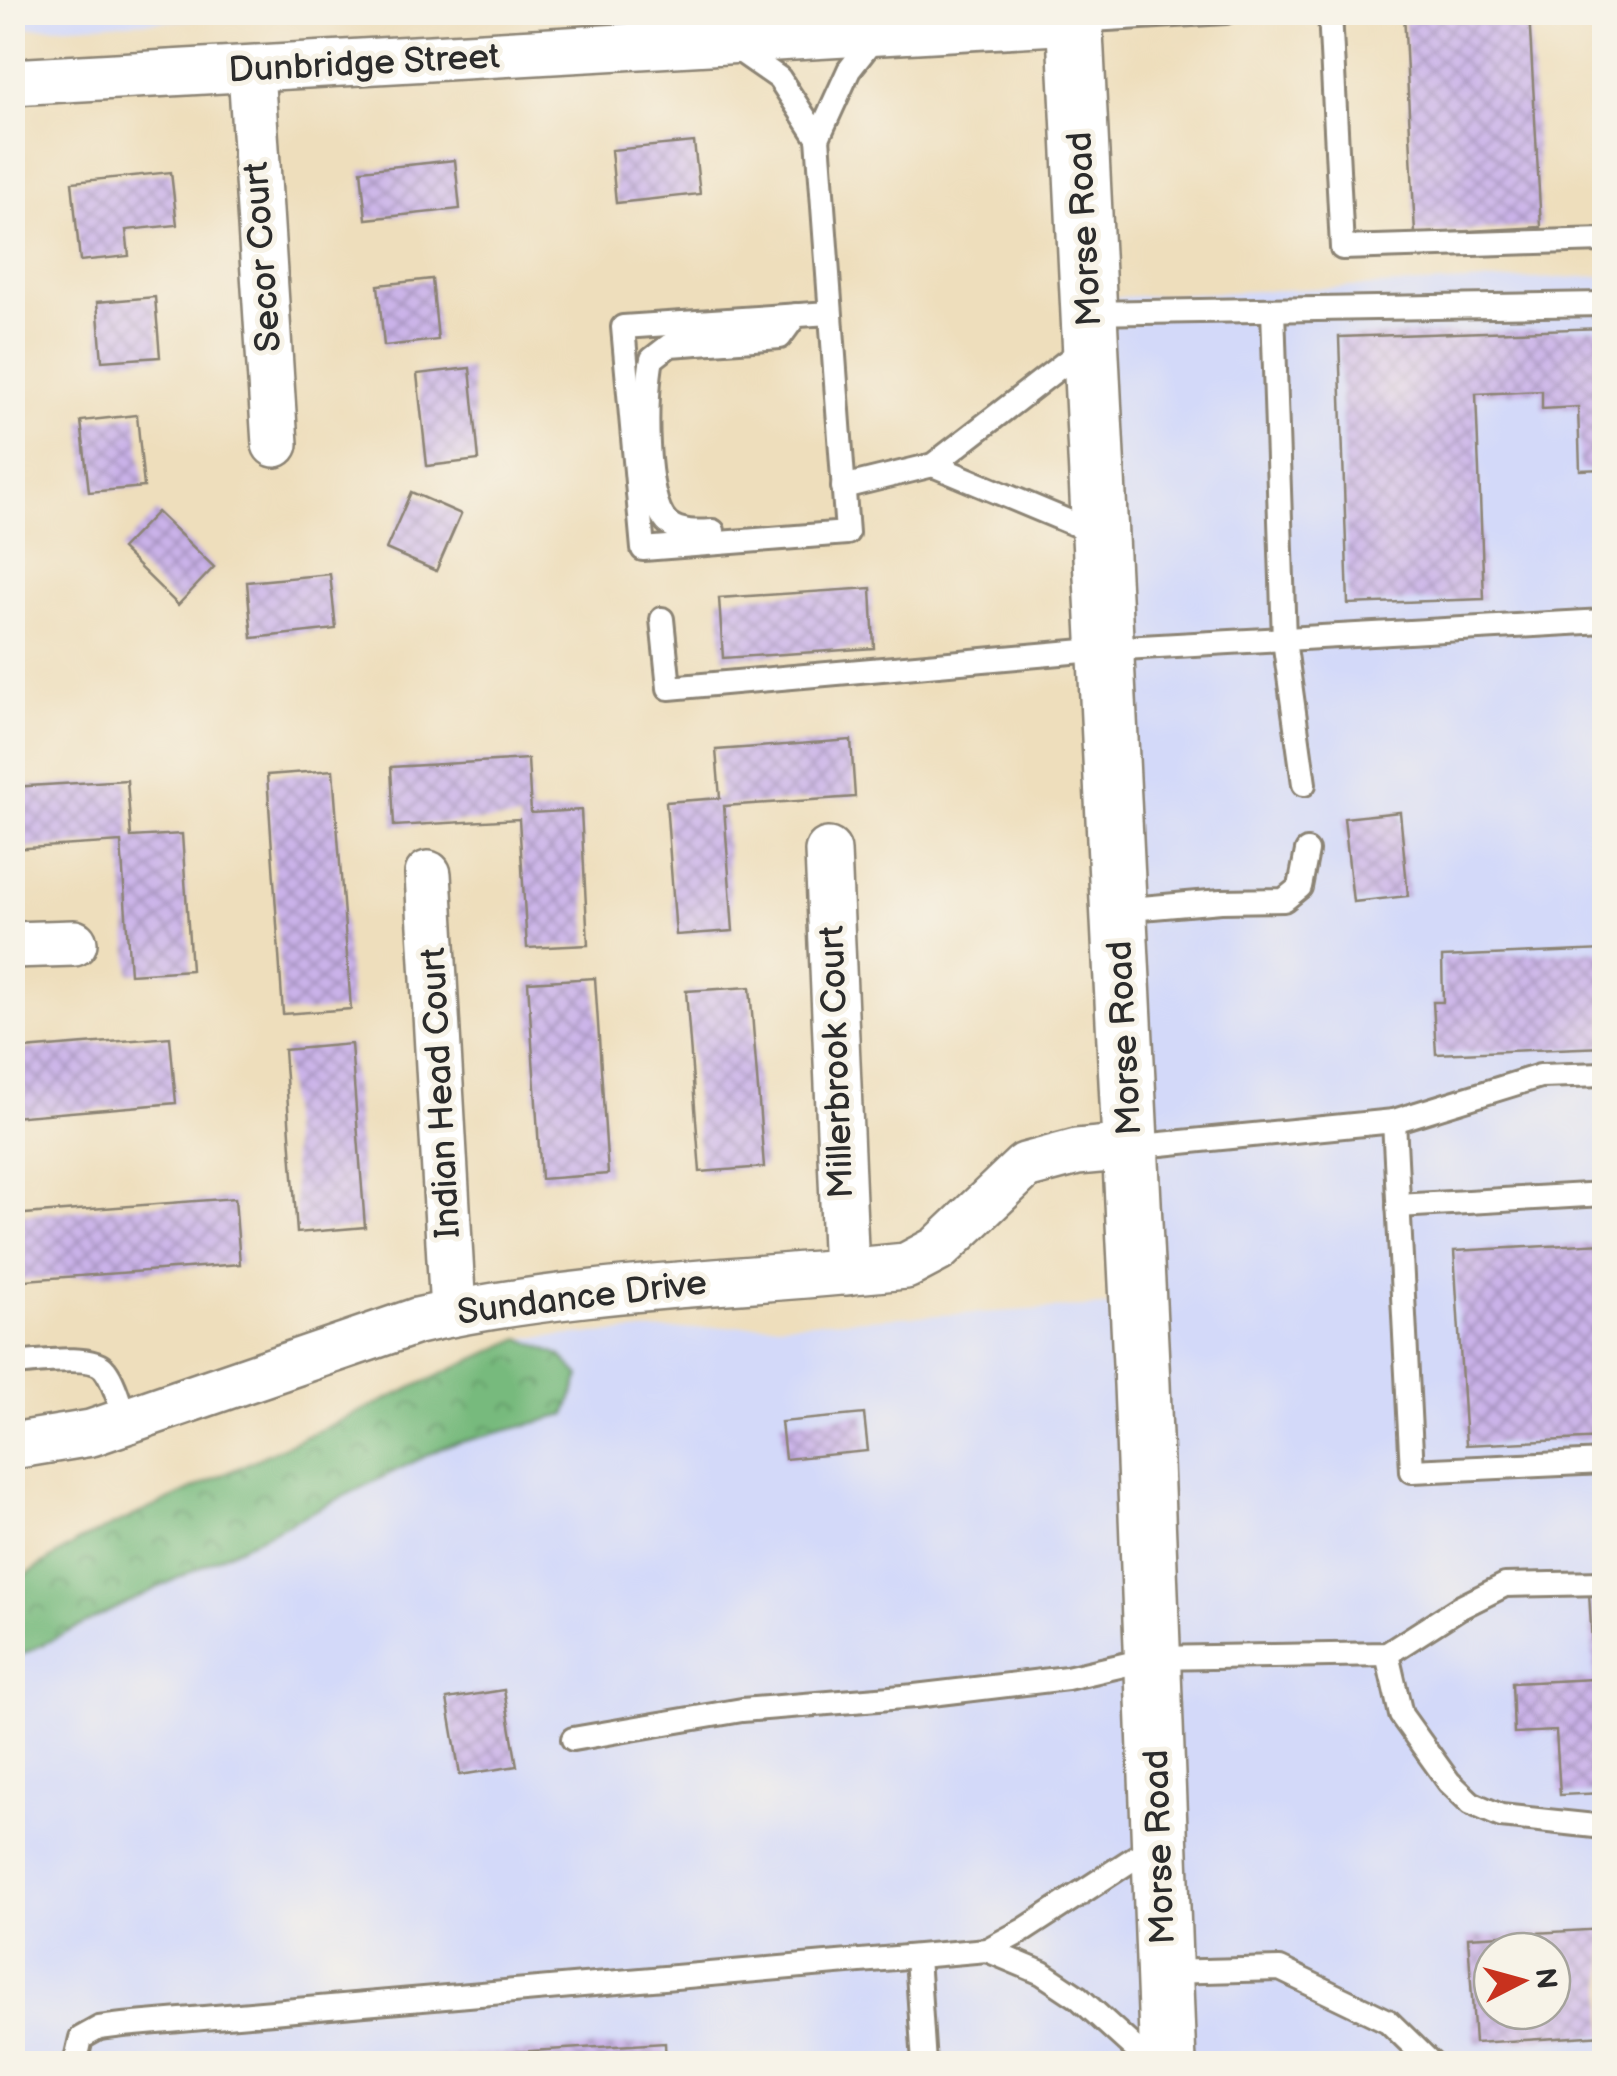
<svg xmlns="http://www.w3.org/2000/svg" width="1617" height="2076" font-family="'Balsamiq Sans',sans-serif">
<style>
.built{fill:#d3d9f9;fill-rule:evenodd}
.forest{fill:url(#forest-crowns);stroke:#517254;stroke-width:2.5}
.building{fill:url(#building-cross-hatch);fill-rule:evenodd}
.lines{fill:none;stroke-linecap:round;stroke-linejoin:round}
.lane-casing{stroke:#8c8474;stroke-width:28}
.street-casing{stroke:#8c8474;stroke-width:50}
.primary-casing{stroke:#8c8474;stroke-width:60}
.lane{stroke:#fff;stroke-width:22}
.street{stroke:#fff;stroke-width:45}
.primary{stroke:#fff;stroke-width:55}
.labels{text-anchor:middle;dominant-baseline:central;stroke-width:10;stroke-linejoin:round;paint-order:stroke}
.street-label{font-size:35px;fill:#2b2b2b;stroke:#f7f3e8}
</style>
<defs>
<pattern id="forest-crowns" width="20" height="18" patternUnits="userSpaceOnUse" patternTransform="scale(2.5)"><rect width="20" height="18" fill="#77ba7d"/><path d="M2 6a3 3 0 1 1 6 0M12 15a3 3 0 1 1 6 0" fill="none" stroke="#629767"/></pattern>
<pattern id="building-cross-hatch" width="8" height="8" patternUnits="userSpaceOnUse" patternTransform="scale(2.5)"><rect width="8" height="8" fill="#cab2e9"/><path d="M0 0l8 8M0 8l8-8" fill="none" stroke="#a491bd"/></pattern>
</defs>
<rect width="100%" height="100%" fill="#f7f3e8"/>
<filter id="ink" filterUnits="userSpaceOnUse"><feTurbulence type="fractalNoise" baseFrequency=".01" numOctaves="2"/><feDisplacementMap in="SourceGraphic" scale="20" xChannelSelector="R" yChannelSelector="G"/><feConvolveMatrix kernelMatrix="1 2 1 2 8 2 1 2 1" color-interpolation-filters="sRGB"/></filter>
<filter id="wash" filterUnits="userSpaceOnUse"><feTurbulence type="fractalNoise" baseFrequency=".0048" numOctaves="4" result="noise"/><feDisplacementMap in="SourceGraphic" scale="40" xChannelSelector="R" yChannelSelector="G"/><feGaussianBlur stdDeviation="2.25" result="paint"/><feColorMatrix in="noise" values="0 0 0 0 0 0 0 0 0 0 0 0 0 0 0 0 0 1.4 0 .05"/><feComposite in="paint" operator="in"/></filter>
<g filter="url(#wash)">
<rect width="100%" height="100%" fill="#eedebc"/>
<!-- built -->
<g class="built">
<path d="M13 12H321V13L13 29Z"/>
<path d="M1604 276V2063L13 2064V1659L446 1446 566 1415 560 1355 520 1338 1141 1304 1097 298ZM1492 1951H1552V2011H1492Z"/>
</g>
<!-- forest -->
<path class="forest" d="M520 1338 560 1355 580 1376 566 1415 446 1446 13 1659V1583L77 1542Z"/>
<g id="blocks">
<!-- building -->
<g class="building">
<path d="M1404 12H1529L1541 227 1415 234Z"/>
<path d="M694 142 700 194 616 203 611 150Z"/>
<path d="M455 160 460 209 366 219 361 170Z"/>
<path d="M171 172 177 225 126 230 129 256 80 261 72 182Z"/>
<path d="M432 279 438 340 384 346 378 285Z"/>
<path d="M155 297 160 357 102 361 97 302Z"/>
<path d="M1604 328V469L1580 470 1578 407 1542 409V391L1476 394 1484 599 1348 604 1339 337Z"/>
<path d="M470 368 479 460 427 466 417 374Z"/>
<path d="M137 415 144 487 89 492 81 421Z"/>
<path d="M411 492 461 514 436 571 386 549Z"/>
<path d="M157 512 214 567 178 605 121 549Z"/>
<path d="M330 574 336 629 252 638 247 582Z"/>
<path d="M871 588 874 648 723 658 719 598Z"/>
<path d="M851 740 855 797 724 806 733 931 676 935 666 802 720 798 716 750Z"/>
<path d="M528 759 531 813 581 810 588 945 527 948 519 819 394 826 391 767Z"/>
<path d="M333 770 351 1009 283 1014 267 775Z"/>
<path d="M127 780 131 837 182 834 191 970 130 974 121 842 12 849V787Z"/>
<path d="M1400 812 1408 896 1353 902 1344 818Z"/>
<path d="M1604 950V1047L1436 1054 1433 1002H1443L1442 957Z"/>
<path d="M595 978 608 1174 541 1179 528 982Z"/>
<path d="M750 987 764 1167 700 1172 686 991Z"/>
<path d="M170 1037 176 1103 12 1117V1050Z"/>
<path d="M351 1044 365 1227 297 1233 284 1050Z"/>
<path d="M235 1198 240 1264 12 1281V1215Z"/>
<path d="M1604 1243V1438L1466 1445 1454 1251Z"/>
<path d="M864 1414 868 1451 785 1459 781 1422Z"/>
<path d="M1604 1591V1793L1560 1795 1556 1731 1514 1733 1512 1683 1594 1679 1589 1592Z"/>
<path d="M504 1690 517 1766 460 1775 447 1699Z"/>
<path d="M1604 1929V2035L1475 2043 1468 1937ZM1492 1951H1552V2011H1492Z"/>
<path d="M665 2043 666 2064H363V2061Z"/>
</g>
</g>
</g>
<g filter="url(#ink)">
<use href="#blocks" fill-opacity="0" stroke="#8c8474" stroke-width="2.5"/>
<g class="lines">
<defs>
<g id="lane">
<path d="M1330 12 1342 248 1604 240"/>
<path d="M1074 21 1226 12"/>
<path d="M730 44 779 78 818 138 849 70 878 33"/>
<path d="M818 138 847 533 643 549 623 327 829 313"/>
<path d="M1273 310 1284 640 1304 784"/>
<path d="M1089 313 1604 304"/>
<path d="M933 465 1096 533"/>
<path d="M843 487 933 465 1088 345"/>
<path d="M713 531C698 532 680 533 668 523 643 501 645 391 652 359L670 345 780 337 796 315"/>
<path d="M662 619 669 688 1106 649 1604 621"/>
<path d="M1119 910 1221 901 1284 900 1300 887 1307 851"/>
<path d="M1394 1121 1540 1076 1604 1074"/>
<path d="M1131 1147 1394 1121 1412 1471 1604 1462"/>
<path d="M1398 1206 1604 1194"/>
<path d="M12 1364C33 1363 93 1353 105 1370 115 1383 120 1405 126 1421"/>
<path d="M1387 1654 1401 1715 1449 1782 1471 1803 1501 1816 1604 1827"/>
<path d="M573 1739 742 1710 915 1696 1067 1678 1154 1658 1387 1654 1459 1608 1505 1585 1604 1583"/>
<path d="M987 1950 1042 1973 1078 1997 1152 2064"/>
<path d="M917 1957 924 2064"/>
<path d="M1165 1972 1280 1969 1388 2021 1432 2064"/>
<path d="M75 2064 81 2038 99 2028 123 2025 987 1950 1024 1930 1159 1842"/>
</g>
<g id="street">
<path d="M251 70 275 444"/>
<path d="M12 82 1074 21"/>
<path d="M828 851 846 1272"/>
<path d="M428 874 453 1312"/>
<path d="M12 945 74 943"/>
<path d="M12 1446 91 1433 417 1321C578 1285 743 1283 906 1266L938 1249 1025 1166 1077 1152 1131 1147"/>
</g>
<path id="primary" d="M1074 12 1142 1384 1168 2064"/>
</defs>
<!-- lane casing -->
<use href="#lane" class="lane-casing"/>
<!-- street casing -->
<use href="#street" class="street-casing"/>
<!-- primary casing -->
<use href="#primary" class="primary-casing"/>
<!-- lane -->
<use href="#lane" class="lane"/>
<!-- street -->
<use href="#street" class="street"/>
<!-- primary -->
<use href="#primary" class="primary"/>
</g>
</g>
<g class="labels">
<!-- street labels -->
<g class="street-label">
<text transform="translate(364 64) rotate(-3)">Dunbridge Street</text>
<text transform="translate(1085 229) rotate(-93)">Morse Road</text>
<text transform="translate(263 257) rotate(-94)">Secor Court</text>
<text transform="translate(1125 1038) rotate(-93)">Morse Road</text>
<text transform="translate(837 1062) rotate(-92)">Millerbrook Court</text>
<text transform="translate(441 1093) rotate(-93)">Indian Head Court</text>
<text transform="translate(582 1298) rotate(-7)">Sundance Drive</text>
<text transform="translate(1160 1847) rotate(-92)">Morse Road</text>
</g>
</g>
<!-- margin -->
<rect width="1617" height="2076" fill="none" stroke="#f7f3e8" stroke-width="50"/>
<!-- north arrow -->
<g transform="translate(1522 1981) rotate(84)"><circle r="48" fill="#f7f3e8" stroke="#a5a39c" stroke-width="2.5"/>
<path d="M0-8L18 38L0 25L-18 38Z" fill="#c8321e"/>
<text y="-15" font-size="28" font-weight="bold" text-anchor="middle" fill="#2b2b2b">N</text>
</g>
</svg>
